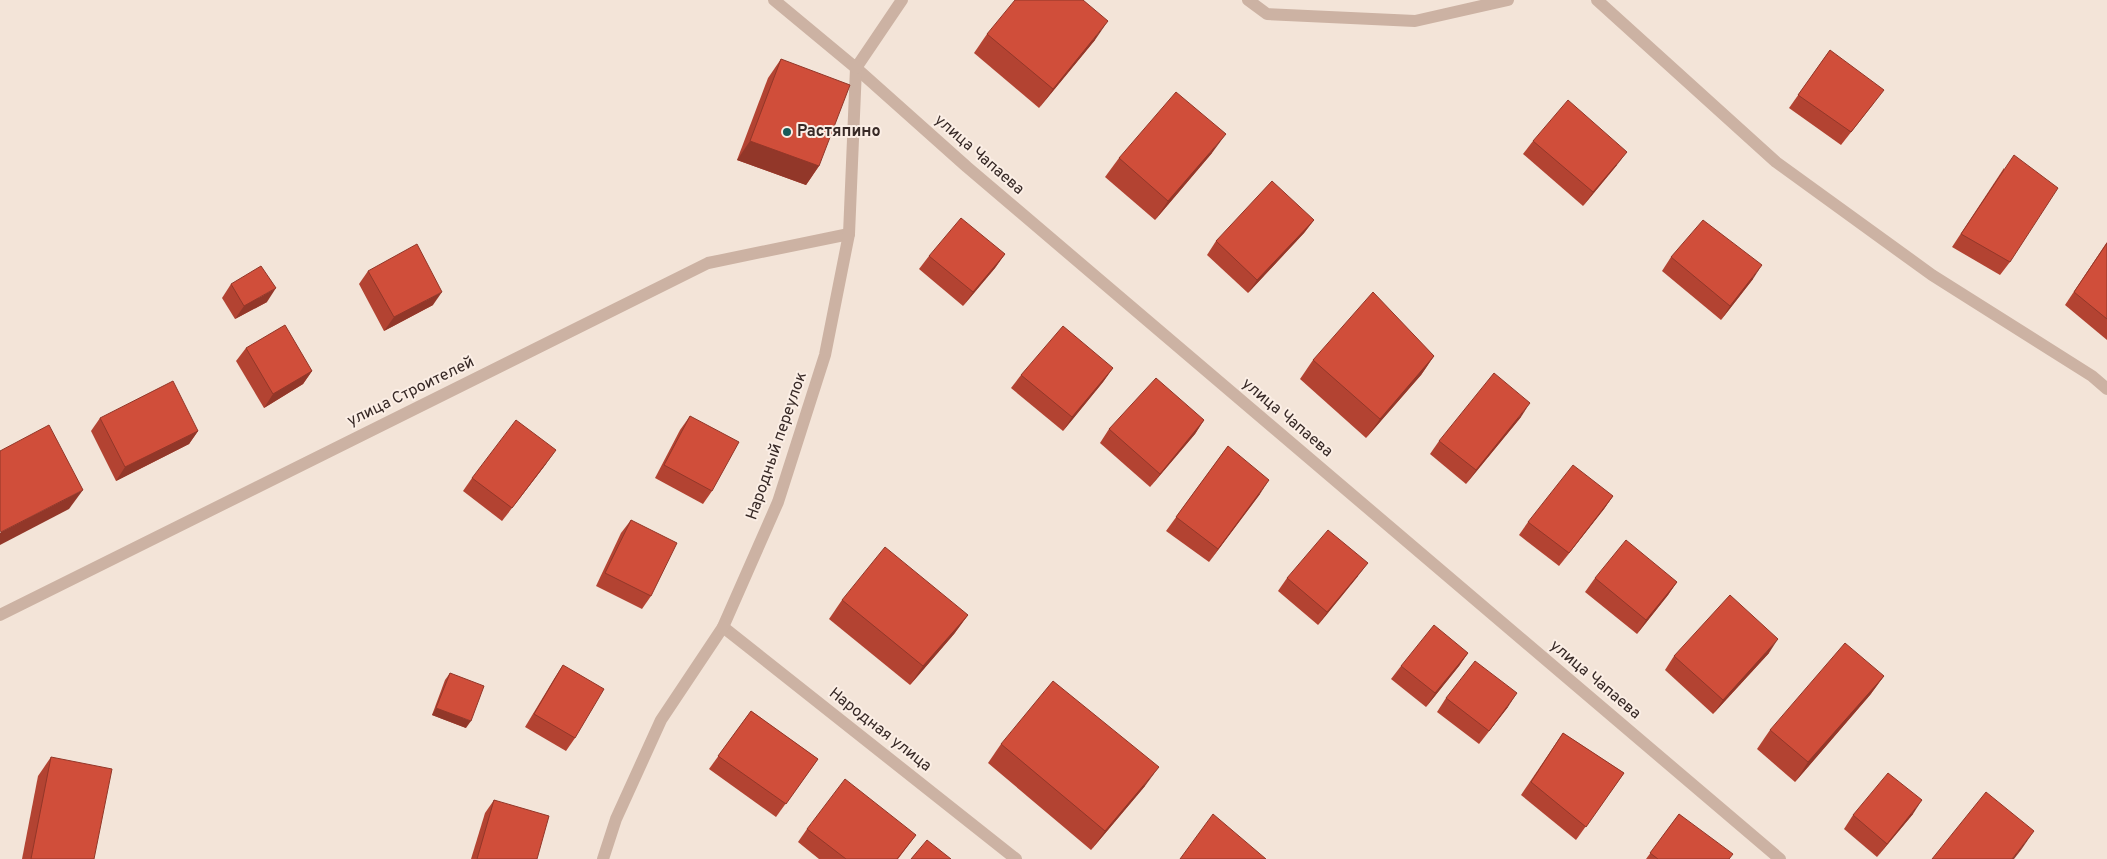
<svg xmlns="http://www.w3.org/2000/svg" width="2107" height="859" font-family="Overpass,sans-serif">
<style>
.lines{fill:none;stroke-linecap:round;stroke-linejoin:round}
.minor{stroke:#ccb2a3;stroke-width:12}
.tertiary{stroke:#ccb2a3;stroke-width:12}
.wall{fill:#b34332}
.shaded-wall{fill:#923729}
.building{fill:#d04e3a;stroke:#923729}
.poi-dot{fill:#185b59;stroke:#fbeee5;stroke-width:2}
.labels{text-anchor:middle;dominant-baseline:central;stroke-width:4;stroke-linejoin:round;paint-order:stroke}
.poi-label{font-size:16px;font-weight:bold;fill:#372926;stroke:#fbeee5;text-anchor:start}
.street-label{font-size:16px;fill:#372926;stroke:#fbeee5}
</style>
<rect width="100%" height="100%" fill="#f3e4d8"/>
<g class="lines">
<!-- minor -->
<g class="minor">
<path d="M1248 0 1267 14 1415 21 1508 0"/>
<path d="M1597 0 1776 162 1932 275 2092 376 2107 389"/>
<path d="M856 68 967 167 1780 859"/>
<path d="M0 615 708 263 849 234"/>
<path d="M723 627 1016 859"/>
<path d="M603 859 616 819 661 720 723 627 778 502 825 355 849 234 856 68"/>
</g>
<!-- tertiary -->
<path class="tertiary" d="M774 0 856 68 902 0"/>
</g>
<!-- wall -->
<g class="wall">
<path d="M987 34 1095 40 1039 108 974 53Z"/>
<path d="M1830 50 1874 103 1841 145 1789 108Z"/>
<path d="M781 59 819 166 806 185 737 160 768 78Z"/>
<path d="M1533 141 1617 165 1583 206 1523 154Z"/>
<path d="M1212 153 1155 220 1105 177 1119 158Z"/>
<path d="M2004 168 2010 262 2000 275 1952 247Z"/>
<path d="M1314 220 1304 233 1248 293 1207 255 1216 241Z"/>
<path d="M2107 242V340L2065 305Z"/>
<path d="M1005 254 995 268 963 306 919 269 929 256Z"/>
<path d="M1671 257 1753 279 1721 320 1662 271Z"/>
<path d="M368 271 433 305 384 331 359 284Z"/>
<path d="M231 284 267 302 235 319 222 298Z"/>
<path d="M246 348 312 371 303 384 264 408 236 361Z"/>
<path d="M1434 356 1421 375 1366 438 1300 379 1313 360Z"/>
<path d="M1113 368 1103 382 1063 431 1011 388 1021 375Z"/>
<path d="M690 416 712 491 703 504 655 478 680 430Z"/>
<path d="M1521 417 1466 484 1430 454 1439 441Z"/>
<path d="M100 418 198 431 189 444 116 481 91 431Z"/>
<path d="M1204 420 1195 434 1150 487 1100 443 1109 429Z"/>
<path d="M1228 446 1260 494 1209 562 1166 531Z"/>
<path d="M546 464 502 521 463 491 472 478Z"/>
<path d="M1613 496 1604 509 1559 566 1519 535 1528 522Z"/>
<path d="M631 520 651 596 642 609 596 586 621 533Z"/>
<path d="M1358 576 1318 625 1278 591 1287 578Z"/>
<path d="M1595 578 1677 582 1668 595 1637 634 1585 592Z"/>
<path d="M842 600 968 615 954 634 910 685 829 619Z"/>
<path d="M1468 653 1459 666 1426 707 1391 679 1401 666Z"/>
<path d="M1769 653 1713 714 1665 670 1674 656Z"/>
<path d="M563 665 575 738 566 751 525 727 554 679Z"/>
<path d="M450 673 466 728 432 715 445 680Z"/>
<path d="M1884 676 1870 695 1795 782 1757 749 1770 730Z"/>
<path d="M1446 698 1508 707 1479 744 1437 712Z"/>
<path d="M751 711 818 759 776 817 709 769Z"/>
<path d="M1563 733 1624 773 1576 840 1521 795Z"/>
<path d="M1001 744 1145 786 1091 850 988 763Z"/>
<path d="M51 757 94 859H22L38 776Z"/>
<path d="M494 800 537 859H471L485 813Z"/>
<path d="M1679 814 1730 859H1646Z"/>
<path d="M1913 814 1877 857 1844 829 1853 815Z"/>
<path d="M807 829 916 835 898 859H819L798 842Z"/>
</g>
<!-- shaded-wall -->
<g class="shaded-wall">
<path d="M1108 21 1095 40 1039 108 1053 89Z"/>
<path d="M1226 134 1212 153 1155 220 1168 201Z"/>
<path d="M750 141 819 166 806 185 737 160Z"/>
<path d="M1627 152 1617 165 1583 206 1593 192Z"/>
<path d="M1314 220 1304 233 1248 293 1257 280Z"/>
<path d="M1005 254 995 268 963 306 973 292Z"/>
<path d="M1762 265 1753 279 1721 320 1730 306Z"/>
<path d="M276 288 267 302 235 319 244 306Z"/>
<path d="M442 292 433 305 384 331 394 317Z"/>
<path d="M1434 356 1421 375 1366 438 1380 419Z"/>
<path d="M1113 368 1103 382 1063 431 1072 417Z"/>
<path d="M312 371 303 384 264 408 273 394Z"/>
<path d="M1530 403 1521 417 1466 484 1476 470Z"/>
<path d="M1204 420 1195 434 1150 487 1160 474Z"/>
<path d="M198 431 189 444 116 481 125 467Z"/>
<path d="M556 450 546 464 502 521 512 508Z"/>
<path d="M1269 480 1260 494 1209 562 1218 549Z"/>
<path d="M83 490 69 509 0 545V533L1 532Z"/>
<path d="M1613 496 1604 509 1559 566 1569 553Z"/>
<path d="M1368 563 1358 576 1318 625 1327 612Z"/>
<path d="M1677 582 1668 595 1637 634 1646 620Z"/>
<path d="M968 615 954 634 910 685 923 666Z"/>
<path d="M1778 639 1769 653 1713 714 1723 700Z"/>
<path d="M1468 653 1459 666 1426 707 1435 693Z"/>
<path d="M1884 676 1870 695 1795 782 1808 762Z"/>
<path d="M1517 693 1508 707 1479 744 1489 731Z"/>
<path d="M436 708 471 721 466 728 432 715Z"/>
<path d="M1159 767 1145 786 1091 850 1105 831Z"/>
<path d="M1922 800 1913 814 1877 857 1887 844Z"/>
<path d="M2034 831 2021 850 2014 859H2012Z"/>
</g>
<!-- building -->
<g class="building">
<path d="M1015 0H1083L1108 21 1053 89 987 34Z"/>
<path d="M1830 50 1884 90 1851 132 1798 95Z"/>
<path d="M781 59 850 85 819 166 750 141Z"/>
<path d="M1176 92 1226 134 1168 201 1119 158Z"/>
<path d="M1568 100 1627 152 1593 192 1533 141Z"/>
<path d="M2014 155 2058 188 2010 262 1961 234Z"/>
<path d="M1272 181 1314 220 1257 280 1216 241Z"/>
<path d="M961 218 1005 254 973 292 929 256Z"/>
<path d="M1703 220 1762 265 1730 306 1671 257Z"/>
<path d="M2107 243V319L2074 292Z"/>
<path d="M417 244 442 292 394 317 368 271Z"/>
<path d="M261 266 276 288 244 306 231 284Z"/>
<path d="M1373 292 1434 356 1380 419 1313 360Z"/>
<path d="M285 325 312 371 273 394 246 348Z"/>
<path d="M1063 326 1113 368 1072 417 1021 375Z"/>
<path d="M1494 373 1530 403 1476 470 1439 441Z"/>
<path d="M1156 378 1204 420 1160 474 1109 429Z"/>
<path d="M173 381 198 431 125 467 100 418Z"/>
<path d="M690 416 739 442 712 491 664 465Z"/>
<path d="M516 420 556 450 512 508 472 478Z"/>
<path d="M49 425 83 490 1 532 0 530V451Z"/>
<path d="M1228 446 1269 480 1218 549 1176 517Z"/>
<path d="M1573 465 1613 496 1569 553 1528 522Z"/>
<path d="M631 520 677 543 651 596 605 573Z"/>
<path d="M1328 530 1368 563 1327 612 1287 578Z"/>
<path d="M1626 540 1677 582 1646 620 1595 578Z"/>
<path d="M885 547 968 615 923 666 842 600Z"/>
<path d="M1730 595 1778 639 1723 700 1674 656Z"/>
<path d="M1434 625 1468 653 1435 693 1401 666Z"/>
<path d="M1845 643 1884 676 1808 762 1770 730Z"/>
<path d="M1475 661 1517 693 1489 731 1446 698Z"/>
<path d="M563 665 604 689 575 738 534 714Z"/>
<path d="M450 673 484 686 471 721 436 708Z"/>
<path d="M1053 681 1159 767 1105 831 1001 744Z"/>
<path d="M751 711 818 759 786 804 718 756Z"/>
<path d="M1563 733 1624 773 1586 827 1531 782Z"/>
<path d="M51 757 112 769 94 859H31Z"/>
<path d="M1888 773 1922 800 1887 844 1853 815Z"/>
<path d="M845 779 916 835 897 859H846L807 829Z"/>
<path d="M1986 792 2034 831 2012 859H1932Z"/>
<path d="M494 800 549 816 537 859H477Z"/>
<path d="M1213 814 1266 859H1180Z"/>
<path d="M1679 814 1733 854 1729 859H1658L1650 853Z"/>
<path d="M927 840 951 859H911Z"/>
</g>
<!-- markers -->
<circle class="poi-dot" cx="787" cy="132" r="5"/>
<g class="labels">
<!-- poi labels -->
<g class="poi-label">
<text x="797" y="132">Растяпино</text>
</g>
<!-- street labels -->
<g class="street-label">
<text transform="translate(979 155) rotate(41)">улица Чапаева</text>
<text transform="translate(411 392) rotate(-26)">улица Строителей</text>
<text transform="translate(1287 418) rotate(40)">улица Чапаева</text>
<text transform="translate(777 446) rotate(-71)">Народный переулок</text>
<text transform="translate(1595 680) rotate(40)">улица Чапаева</text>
<text transform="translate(880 730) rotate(38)">Народная улица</text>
</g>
</g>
</svg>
